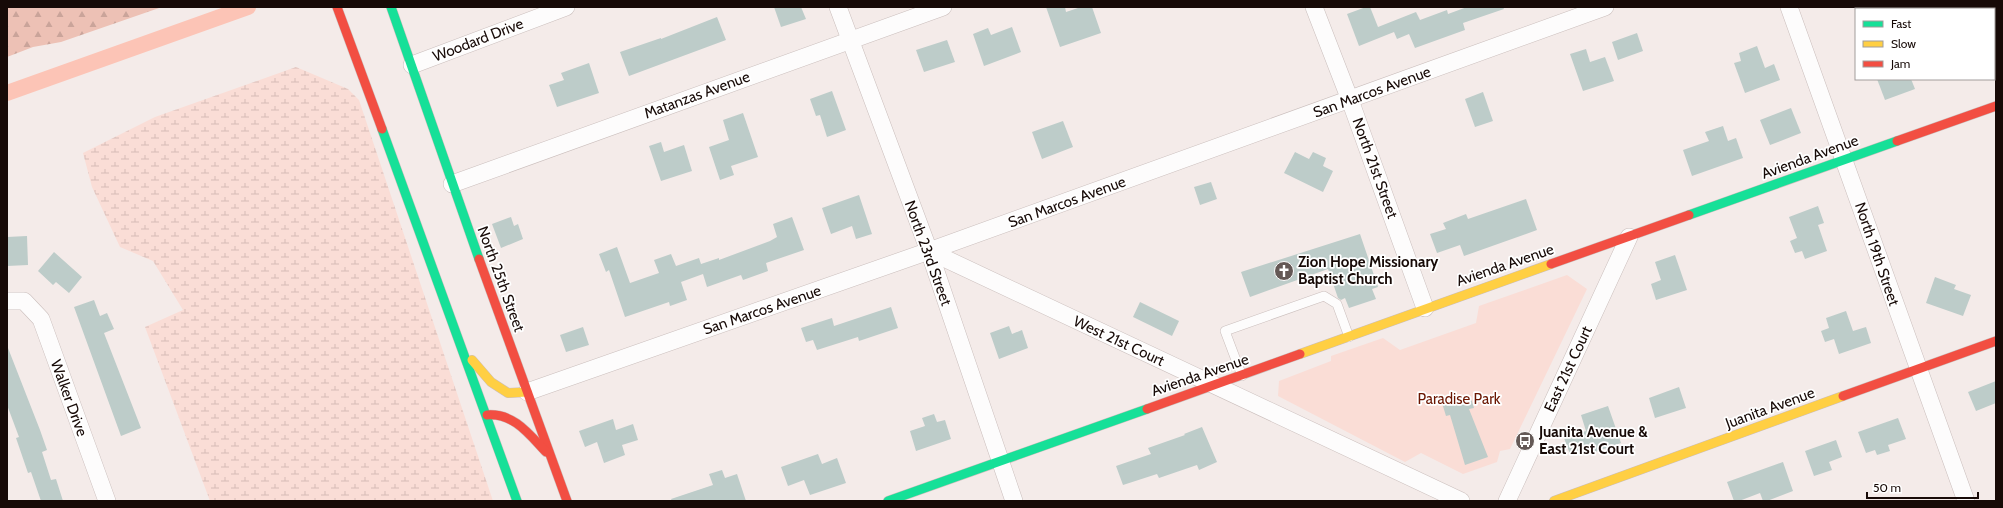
<svg xmlns="http://www.w3.org/2000/svg" width="2003" height="508" font-family="Cabin,sans-serif">
<style>
.forest{fill:url(#forest-firs)}
.wetland{fill:url(#wetland-marsh)}
.green{fill:#faddd6}
.lines{fill:none;stroke-linecap:round;stroke-linejoin:round}
.canal{stroke:#fcc4b6;stroke-width:16}
.building{fill:#bdccc9}
.lane-casing{stroke:#cabebc;stroke-width:10}
.street-casing{stroke:#cabebc;stroke-width:18}
.fast-casing{stroke:#cabebc;stroke-width:10}
.slow-casing{stroke:#cabebc;stroke-width:10}
.jam-casing{stroke:#cabebc;stroke-width:10}
.lane{stroke:#fdfcfc;stroke-width:9}
.street{stroke:#fdfcfc;stroke-width:17}
.fast{stroke:#16e098;stroke-width:9}
.slow{stroke:#ffcf43;stroke-width:9}
.jam{stroke:#f24e42;stroke-width:9}
.labels{text-anchor:middle;dominant-baseline:central;stroke-width:3.5;stroke-linejoin:round;paint-order:stroke}
.street-label{font-size:15px;fill:#170a07;stroke:#fff}
.poi-label{font-size:15px;font-weight:bold;fill:#170a07;stroke:#fff;text-anchor:start}
.park-label{font-size:15px;fill:#6a1500;stroke:#fff}
</style>
<defs>
<pattern id="forest-firs" width="22" height="20" patternUnits="userSpaceOnUse"><rect width="22" height="20" fill="#edc1b5"/><path d="M5 1l3.5 6h-7zM16 11l3.5 6h-7z" fill="#caa49a"/></pattern>
<pattern id="wetland-marsh" width="20" height="14" patternUnits="userSpaceOnUse"><rect width="20" height="14" fill="#faddd6"/><path d="M1 5h8M5 5V1M11 12h8M15 12V8" fill="none" stroke="#d6bcb6"/></pattern>
</defs>
<rect width="100%" height="100%" fill="#f4ebe9"/>
<!-- forest -->
<path class="forest" d="M7 7H162L61 42 33 47 7 57Z"/>
<!-- wetland -->
<path class="wetland" d="M296 67 348 89 359 100 493 501H210L145 327 183 310 153 261 120 247 92 187 83 153 155 117Z"/>
<!-- green -->
<path class="green" d="M1567 275 1587 289 1510 449 1500 451 1497 462 1463 474 1421 453 1405 462 1278 396 1279 381 1331 361V356L1383 338 1400 350 1476 323 1479 306Z"/>
<g class="lines">
<!-- canal -->
<path class="canal" d="M7 93 248 7"/>
</g>
<!-- building -->
<g class="building">
<path d="M774 7H801L806 19 781 27Z"/>
<path d="M1046 7H1065L1066 12 1081 7H1092L1101 33 1060 47Z"/>
<path d="M1366 7H1370L1378 27 1416 12 1420 20 1447 10 1448 14 1467 7H1503L1504 9 1463 23 1465 30 1415 48 1409 34 1397 39 1394 32 1359 46 1347 14Z"/>
<path d="M717 17 726 40 629 76 620 52 661 38V39Z"/>
<path d="M1012 27 1021 52 984 66 973 34 988 28 991 35Z"/>
<path d="M1637 33 1643 51 1618 60 1612 42Z"/>
<path d="M947 40 955 62 924 72 916 50Z"/>
<path d="M1757 46 1765 68 1774 64 1780 80 1745 93 1734 63 1741 61 1739 53Z"/>
<path d="M1586 49 1590 62 1605 57 1614 81 1583 91 1570 54Z"/>
<path d="M589 63 599 93 557 107 549 85 564 80 561 73Z"/>
<path d="M1877 79H1911L1915 89 1885 100Z"/>
<path d="M832 91 846 130 827 137 820 115 816 116 810 99Z"/>
<path d="M1483 92 1493 121 1475 127 1465 99Z"/>
<path d="M1791 108 1801 133 1770 145 1760 120Z"/>
<path d="M743 113 758 157 731 166 734 175 720 180 709 147 729 140 723 120Z"/>
<path d="M1063 121 1073 147 1042 159 1032 132Z"/>
<path d="M1723 126 1728 141 1736 138 1743 158 1692 176 1683 150 1709 141 1705 132Z"/>
<path d="M661 142 664 152 684 145 692 171 661 181 649 146Z"/>
<path d="M1295 152 1309 159 1313 152 1326 158 1323 166 1333 171 1323 192 1284 173Z"/>
<path d="M1211 182 1217 199 1200 205 1194 187Z"/>
<path d="M859 195 872 234 856 239 852 226 831 234 822 208Z"/>
<path d="M1526 199 1537 230 1464 256 1460 245 1437 253 1430 234 1446 229 1443 223 1466 214 1468 219Z"/>
<path d="M1818 206 1824 223 1818 225 1827 251 1805 259 1802 251 1795 253 1790 241 1797 238 1789 217Z"/>
<path d="M511 217 514 226 518 224 523 239 501 248 492 224Z"/>
<path d="M792 217 804 250 766 263 768 271 743 280 741 275 707 287 703 274 681 282 687 300 670 306 669 302 625 317 609 270 606 272 599 254 617 247 630 283 659 273 654 260 671 254 676 266 699 258 701 264 719 258V260L770 241 777 237 773 224Z"/>
<path d="M1360 234 1378 287 1372 289 1376 299 1349 308 1345 298 1341 300 1338 298 1328 269 1250 297 1241 272Z"/>
<path d="M27 236 28 265 7 266V237Z"/>
<path d="M54 252 82 277 69 293 56 282 53 285 38 271Z"/>
<path d="M1675 255 1687 290 1656 300 1651 284 1661 280 1655 262Z"/>
<path d="M1935 277 1956 285 1954 289 1971 295 1963 316 1926 303Z"/>
<path d="M94 300 100 316 107 313 114 329 104 333 141 428 121 436 74 307Z"/>
<path d="M1140 302 1179 321 1172 336 1133 317Z"/>
<path d="M891 307 898 328 859 341 858 337 817 350 813 340 806 342 801 328 832 318 834 326Z"/>
<path d="M1846 311 1853 331 1866 327 1871 343 1839 354 1834 339 1825 342 1821 331 1829 328 1826 318Z"/>
<path d="M1009 326 1012 334 1022 330 1028 348 999 359 990 333Z"/>
<path d="M583 327 589 345 566 352 560 335Z"/>
<path d="M8 348 40 430 47 450 42 452 51 480 56 479 63 501H41L31 472 28 473 16 438 19 437 7 405Z"/>
<path d="M1996 381V403L1976 411 1968 392Z"/>
<path d="M1679 387 1686 408 1655 418 1649 398Z"/>
<path d="M1470 395 1474 408 1469 409 1488 457 1465 465 1450 415 1446 416 1442 403Z"/>
<path d="M1608 406 1621 443 1595 452 1593 446 1570 454 1564 438 1586 431 1581 415Z"/>
<path d="M934 414 937 422 945 420 951 439 916 451 910 431 925 426 922 418Z"/>
<path d="M1898 418 1906 439 1888 445 1890 451 1877 455 1875 450 1866 453 1858 432Z"/>
<path d="M613 419 616 430 633 424 638 440 622 445 625 455 604 463 597 442 585 447 579 431Z"/>
<path d="M1202 427 1217 462 1199 470 1197 465 1159 478 1157 474 1123 485 1116 466 1151 454 1148 448 1185 435 1184 434Z"/>
<path d="M1836 440 1842 457 1829 462 1832 470 1814 476 1805 451Z"/>
<path d="M818 454 822 464 837 458 846 483 810 495 804 480 788 486 781 467Z"/>
<path d="M1783 462 1793 491 1767 501H1763L1760 493 1739 501H1734L1727 482Z"/>
<path d="M722 470 725 478 737 474 746 501H672L671 499 713 485 709 474Z"/>
</g>
<g class="lines">
<defs>
<path id="lane" d="M1242 376 1225 331 1324 296 1337 304 1349 337"/>
<g id="street">
<path d="M838 7 929 251 1014 501"/>
<path d="M1314 7 1350 100 1425 308"/>
<path d="M1789 7 1966 501"/>
<path d="M412 65 566 7"/>
<path d="M452 184 943 7"/>
<path d="M929 251 1461 501"/>
<path d="M7 301H24L41 319 107 501"/>
<path d="M527 392 929 251 1605 7"/>
<path d="M1507 501 1629 237"/>
</g>
<g id="fast">
<path d="M391 7 479 259"/>
<path d="M382 129 517 501"/>
<path d="M1689 215 1897 141"/>
<path d="M888 501 1147 409"/>
</g>
<g id="slow">
<path d="M1300 354 1551 264"/>
<path d="M472 360 491 382 508 393 527 392"/>
<path d="M1554 501 1843 396"/>
</g>
<g id="jam">
<path d="M337 7 382 129"/>
<path d="M1897 141 1996 106"/>
<path d="M479 259 567 501"/>
<path d="M1551 264 1689 215"/>
<path d="M1843 396 1996 341"/>
<path d="M1147 409 1300 354"/>
<path d="M487 415C514 413 529 434 546 452"/>
</g>
</defs>
<!-- lane casing -->
<use href="#lane" class="lane-casing"/>
<!-- street casing -->
<use href="#street" class="street-casing"/>
<!-- fast casing -->
<use href="#fast" class="fast-casing"/>
<!-- slow casing -->
<use href="#slow" class="slow-casing"/>
<!-- jam casing -->
<use href="#jam" class="jam-casing"/>
<!-- lane -->
<use href="#lane" class="lane"/>
<!-- street -->
<use href="#street" class="street"/>
<!-- fast -->
<use href="#fast" class="fast"/>
<!-- slow -->
<use href="#slow" class="slow"/>
<!-- jam -->
<use href="#jam" class="jam"/>
</g>
<!-- icons -->
<defs>
<symbol id="church-disc" viewBox="-11 -11 22 22"><circle r="9.5" fill="#645956" stroke="#fff"/><path d="M-1.2-6h2.4v3.5h3.3v2.4h-3.3V6h-2.4V-.1h-3.3v-2.4h3.3Z" fill="#fff"/></symbol>
<symbol id="bus-disc" viewBox="-11 -11 22 22"><circle r="9.5" fill="#645956" stroke="#fff"/><path d="M-5-6H5V4H4V6H2V4H-2V6H-4V4H-5ZM-3.5-4V0h7V-4ZM-3.5 1.2v1.5H-2V1.2ZM2 1.2v1.5H3.5V1.2Z" fill="#fff"/></symbol>
</defs>
<g fill-rule="evenodd">
<use href="#church-disc" x="1273" y="260" width="22" height="22"/>
<use href="#bus-disc" x="1514" y="430" width="22" height="22"/>
</g>
<g class="labels">
<!-- street labels -->
<g class="street-label">
<text transform="translate(478 40) rotate(-21)">Woodard Drive</text>
<text transform="translate(1372 92) rotate(-20)">San Marcos Avenue</text>
<text transform="translate(697 95) rotate(-20)">Matanzas Avenue</text>
<text transform="translate(1810 157) rotate(-20)">Avienda Avenue</text>
<text transform="translate(1375 168) rotate(70)">North 21st Street</text>
<text transform="translate(1067 202) rotate(-20)">San Marcos Avenue</text>
<text transform="translate(928 253) rotate(70)">North 23rd Street</text>
<text transform="translate(1877 254) rotate(71)">North 19th Street</text>
<text transform="translate(1505 265) rotate(-19)">Avienda Avenue</text>
<text transform="translate(501 279) rotate(70)">North 25th Street</text>
<text transform="translate(762 310) rotate(-19)">San Marcos Avenue</text>
<text transform="translate(1119 341) rotate(25)">West 21st Court</text>
<text transform="translate(1568 369) rotate(-65)">East 21st Court</text>
<text transform="translate(1200 375) rotate(-19)">Avienda Avenue</text>
<text transform="translate(69 398) rotate(70)">Walker Drive</text>
<text transform="translate(1770 408) rotate(-20)">Juanita Avenue</text>
</g>
<!-- poi labels -->
<g class="poi-label">
<text x="1298" y="262">Zion Hope Missionary<tspan x="1298" dy="17">Baptist Church</tspan></text>
<text x="1539" y="432">Juanita Avenue &amp;<tspan x="1539" dy="17">East 21st Court</tspan></text>
</g>
<!-- park labels -->
<g class="park-label">
<text x="1459" y="399">Paradise Park</text>
</g>
</g>
<!-- border -->
<rect width="2003" height="508" fill="none" stroke="#170a07" stroke-width="16"/>
<!-- legend -->
<rect x="1855" y="8" width="140" height="72" fill="#ffffff" stroke="#a29d9c"/>
<rect x="1863" y="21" width="20" height="6" fill="#16e098" stroke="#a29d9c"/>
<text x="1891" y="28" font-size="12" fill="#170a07">Fast</text>
<rect x="1863" y="41" width="20" height="6" fill="#ffcf43" stroke="#a29d9c"/>
<text x="1891" y="48" font-size="12" fill="#170a07">Slow</text>
<rect x="1863" y="61" width="20" height="6" fill="#f24e42" stroke="#a29d9c"/>
<text x="1891" y="68" font-size="12" fill="#170a07">Jam</text>
<!-- scale -->
<path d="M1867 492v6h111v-6" fill="none" stroke="#170a07" stroke-width="2"/>
<text x="1873" y="492" font-size="12" fill="#170a07" stroke="#ffffff" stroke-width="3" paint-order="stroke">50 m</text>
</svg>
